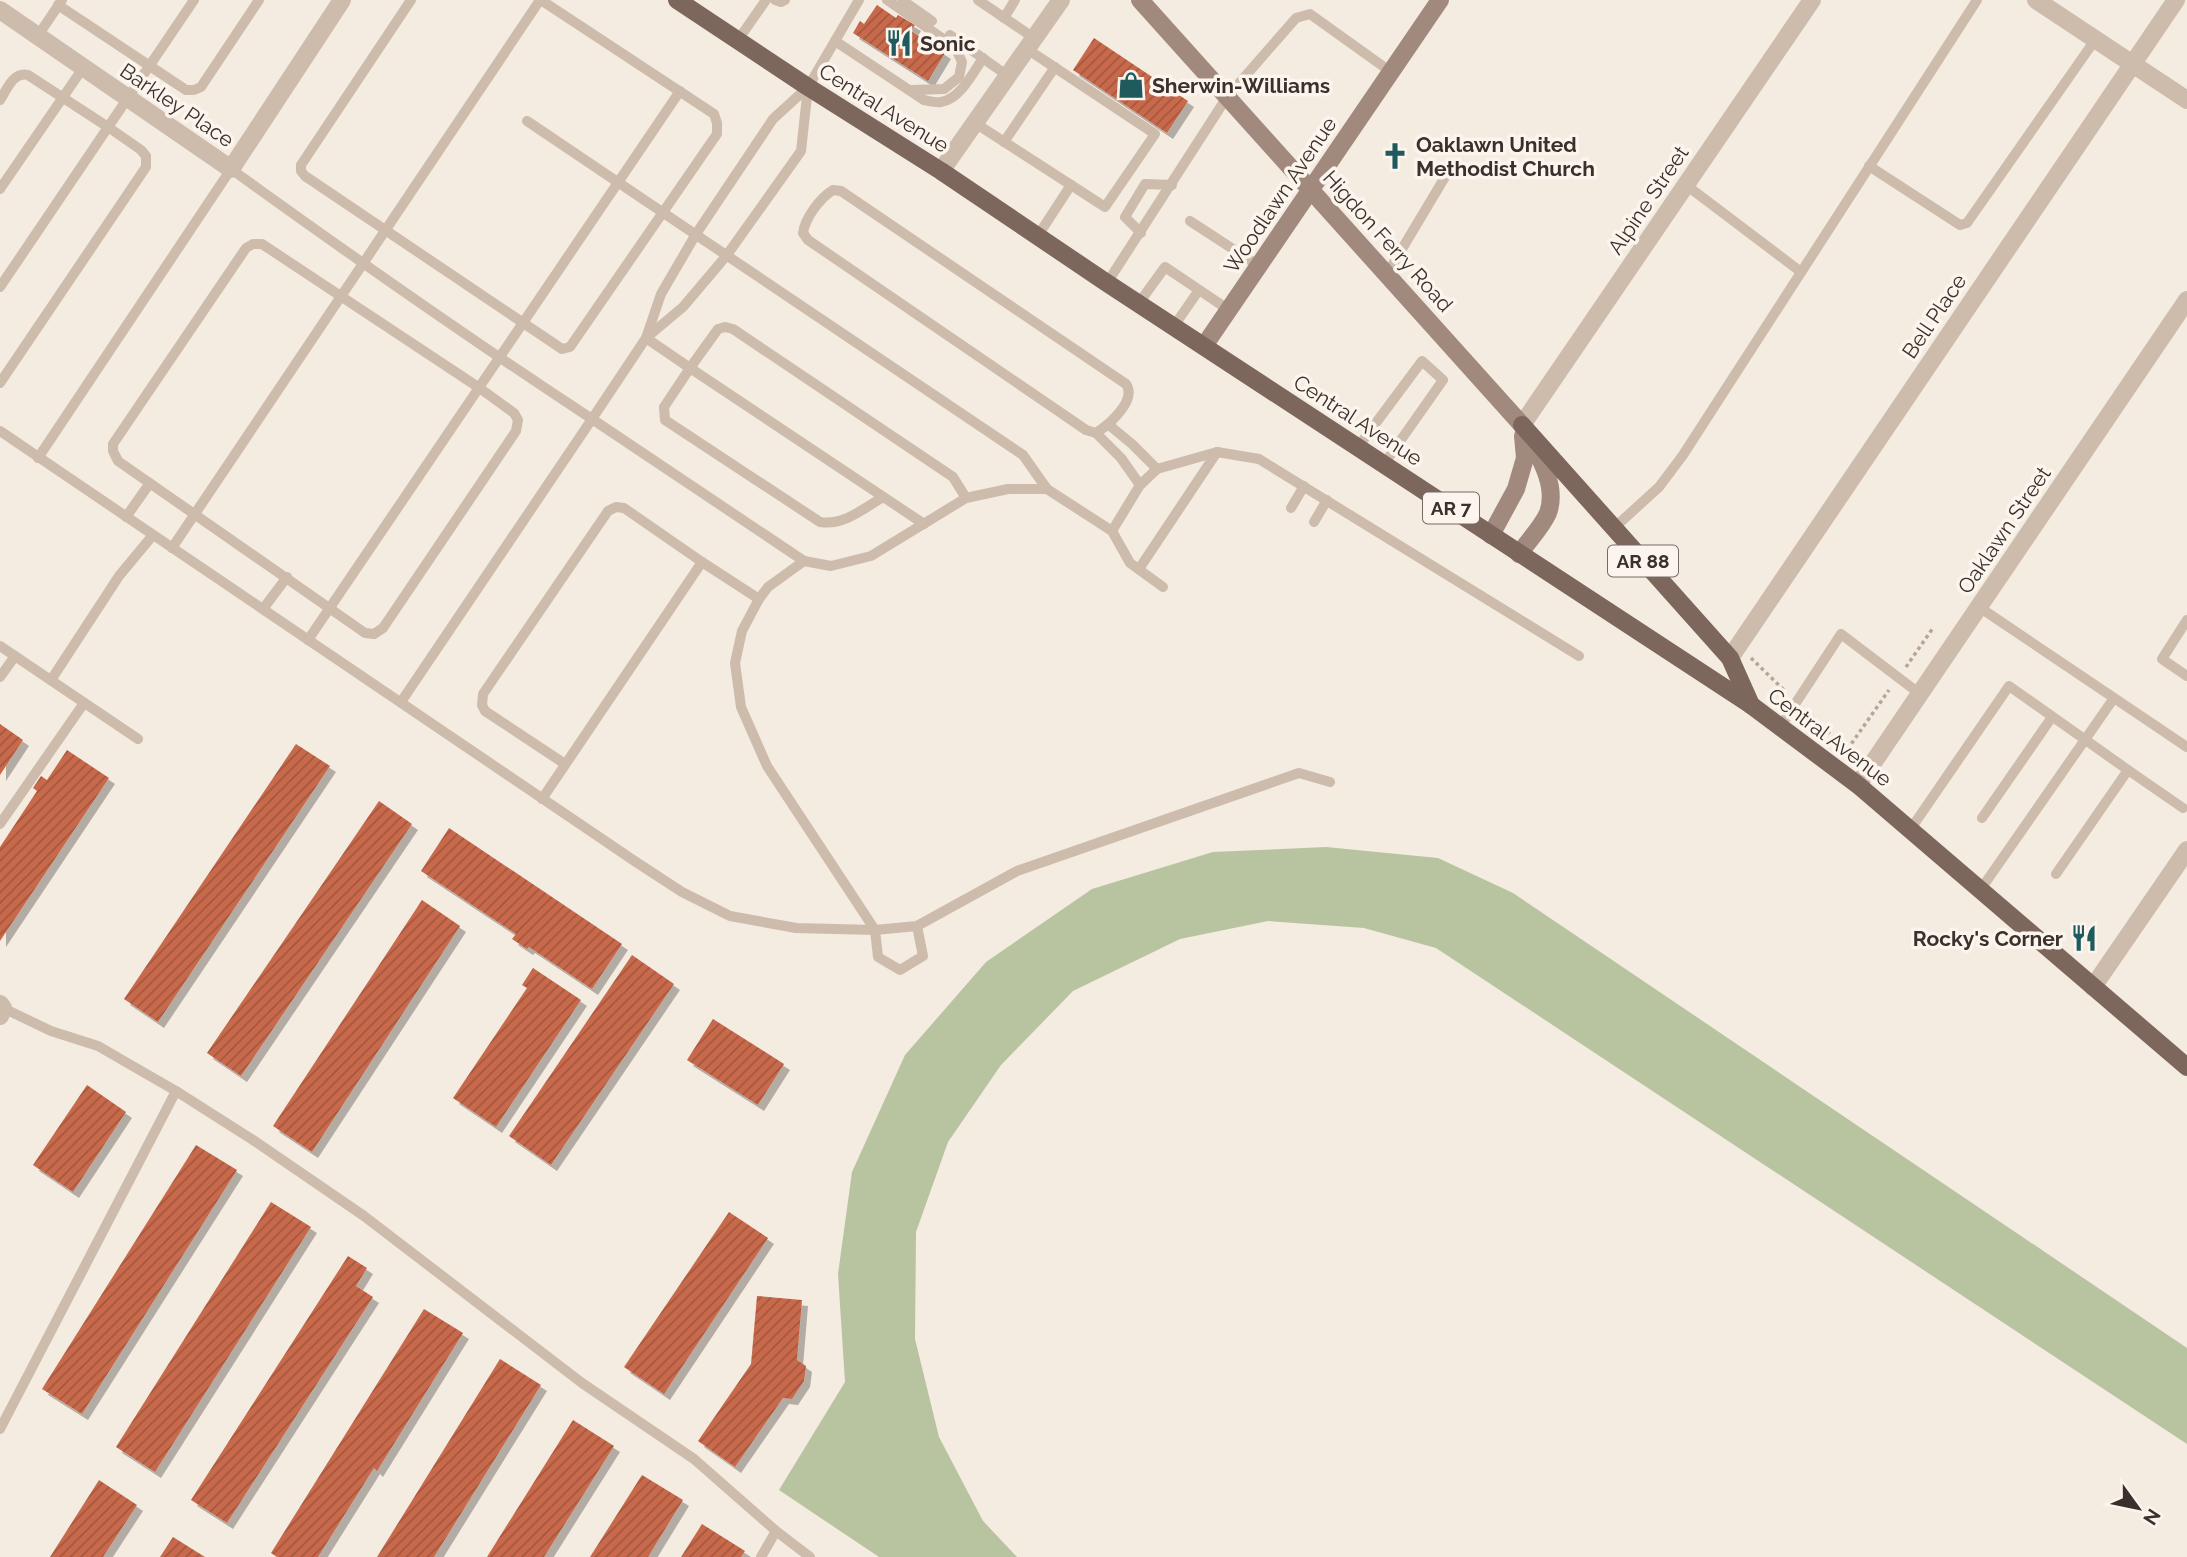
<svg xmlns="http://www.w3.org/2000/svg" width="2187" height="1557" font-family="Raleway,sans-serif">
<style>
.garden{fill:#b8c4a0}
.building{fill:url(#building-hatch);filter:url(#shadow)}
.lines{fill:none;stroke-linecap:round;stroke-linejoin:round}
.path{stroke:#b9a596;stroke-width:3.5;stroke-dasharray:3.5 3.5;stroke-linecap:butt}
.lane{stroke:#cdbbac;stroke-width:10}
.street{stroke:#cdbbac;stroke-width:18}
.secondary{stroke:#a18a7d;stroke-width:18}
.primary{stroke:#7d675c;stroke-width:18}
.labels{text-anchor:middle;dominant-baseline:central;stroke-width:7;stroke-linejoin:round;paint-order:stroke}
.shield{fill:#fbf5ee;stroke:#756b66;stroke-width:2}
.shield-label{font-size:19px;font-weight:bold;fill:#3b302b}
.poi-label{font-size:21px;font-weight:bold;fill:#3b302b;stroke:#fbf5ee;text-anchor:start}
.street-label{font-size:21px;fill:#3b302b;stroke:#fbf5ee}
</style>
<defs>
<pattern id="building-hatch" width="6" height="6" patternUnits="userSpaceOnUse" patternTransform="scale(1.75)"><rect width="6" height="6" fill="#c8694b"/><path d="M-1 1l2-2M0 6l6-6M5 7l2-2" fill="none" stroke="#a4573f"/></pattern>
<filter id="shadow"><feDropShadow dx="6" dy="6" stdDeviation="0" flood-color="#0004"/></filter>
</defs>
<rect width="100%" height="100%" fill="#f4ebe1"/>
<!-- garden -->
<path class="garden" d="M1326 847 1438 858 1513 893 2187 1348V1444L1436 948 1364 928 1268 921 1180 939 1073 991 1001 1065 948 1142 916 1232 915 1339 939 1437 983 1521 1017 1557H879L779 1490 845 1382 838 1274 852 1172 905 1055 986 962 1092 889 1213 852Z"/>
<!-- building -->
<g class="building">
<path d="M877 5 896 18 898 15 915 25 911 31 945 53 928 81 853 33 860 21 864 24Z"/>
<path d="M1094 38 1188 101 1167 133 1073 70Z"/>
<path d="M0 724 23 740 0 775Z"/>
<path d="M296 744 330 766 158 1022 124 999Z"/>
<path d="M67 750 109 778 0 941V847L37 791 33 788 41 776 47 780Z"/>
<path d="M379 801 412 824 241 1076 207 1053Z"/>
<path d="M449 828 622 944 592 989 529 947 527 949 512 939 516 934 421 871Z"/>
<path d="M422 900 460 926 312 1152 273 1126Z"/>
<path d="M632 955 674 984 551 1165 509 1136Z"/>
<path d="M533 968 581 1000 496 1127 453 1098 527 988 522 985Z"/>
<path d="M713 1019 784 1064 758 1105 687 1060Z"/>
<path d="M87 1085 126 1112 73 1192 33 1165Z"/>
<path d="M196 1145 237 1170 82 1414 42 1389Z"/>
<path d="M271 1202 311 1227 155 1472 116 1447Z"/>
<path d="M729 1212 768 1238 664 1394 624 1367Z"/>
<path d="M348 1256 367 1268 356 1286 373 1297 227 1523 191 1500Z"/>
<path d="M757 1296 802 1300 797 1360 806 1366 804 1381 792 1399 783 1398 735 1467 698 1441 751 1364Z"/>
<path d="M424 1309 463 1333 377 1471 374 1468 318 1557H277L271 1553Z"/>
<path d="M500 1359 541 1385 434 1557H377Z"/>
<path d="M573 1420 614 1446 544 1557H487Z"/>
<path d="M642 1475 683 1500 648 1557H590Z"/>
<path d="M99 1480 137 1505 103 1557H50Z"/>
<path d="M702 1524 745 1551 741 1557H681Z"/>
<path d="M173 1537 205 1557H160Z"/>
</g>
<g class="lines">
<!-- path -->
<g class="path">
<path d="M1751 658 1786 692"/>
<path d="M1906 667 1933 628"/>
<path d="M1807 712 1847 750 1889 690"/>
</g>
<!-- lane -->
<g class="lane">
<path d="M411 0 301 165V171L305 176 562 349 570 347 717 134V123L714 114 541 0"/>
<path d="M775 0 781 2 785 0"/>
<path d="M887 0 955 47 962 62 959 77 944 89 912 90"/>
<path d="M902 0 932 21"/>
<path d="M978 0 1034 38"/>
<path d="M58 5 186 90H194L201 87 259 0"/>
<path d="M1004 18 1015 0"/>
<path d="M950 35 1008 76"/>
<path d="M37 37 62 0"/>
<path d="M738 40 766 0"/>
<path d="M835 41 924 100C929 101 936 103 941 102 960 99 973 73 983 58"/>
<path d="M1027 49 1155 134 1105 207 1071 185"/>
<path d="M808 87 801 151 727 255 683 307 646 338 661 294 696 234 773 119 808 87 859 0"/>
<path d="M0 100C7 89 14 71 28 75L108 127 141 150 146 156V167L0 383"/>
<path d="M527 121 1023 455 1047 489 1112 531 1130 563 1163 587"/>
<path d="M975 123 1071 185 1037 237"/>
<path d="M1004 142 1055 67"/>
<path d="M1869 166 1960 225 1967 223 2095 40"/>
<path d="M1686 185 1801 272"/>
<path d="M0 189 83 68"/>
<path d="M833 190 841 191 1126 384C1137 400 1110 424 1096 433L1086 430 808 240 803 233C805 218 820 198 833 190Z"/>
<path d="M1190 221 1259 266"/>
<path d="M1141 233 1125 217 1145 184 1172 185"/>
<path d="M253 244H262L478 387 514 413 518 420 516 431 383 628 374 634 365 633 118 461 113 451V444L246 248Z"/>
<path d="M1387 274 1445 177"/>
<path d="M1107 283 1227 97 1296 18 1310 14 1391 72"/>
<path d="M0 287 194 0"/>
<path d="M1139 303 1165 267 1229 310"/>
<path d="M1174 326 1199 290"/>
<path d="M1109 425 1132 444 1157 469"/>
<path d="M0 431 636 862 682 892 730 916 796 928 875 930 917 926 1017 871 1299 773 1330 782"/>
<path d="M1096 433 1121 458 1140 485"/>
<path d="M1358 447 1422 361 1443 380 1384 464"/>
<path d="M38 458 231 169C350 255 470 339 592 419L646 338 690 368 664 407 665 420 820 522C843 526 863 509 883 497"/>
<path d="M1291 508 1304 486"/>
<path d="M126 517 150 483"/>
<path d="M1314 522 1327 500"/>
<path d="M924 524 690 368 718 329 725 327 733 329 953 477 966 498"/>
<path d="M1614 528 1659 487 1683 455 1977 0"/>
<path d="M1112 531 1140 485 1157 469 1217 452 1259 459 1579 656"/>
<path d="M172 548 540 0"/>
<path d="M1139 569 1217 452"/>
<path d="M1979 607 2187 747"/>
<path d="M263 609 287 577"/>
<path d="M2187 620 2162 659 2187 676"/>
<path d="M308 640 680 91"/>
<path d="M0 646 138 739"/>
<path d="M0 677 15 656"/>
<path d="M51 680 119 576 153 535"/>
<path d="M401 702 592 419 804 561"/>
<path d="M1780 727 1841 634 1920 694"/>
<path d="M565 764 485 711 482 705 483 694 608 511 616 507 624 508 702 562 759 599"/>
<path d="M2128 770 2183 808"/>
<path d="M542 799 702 562"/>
<path d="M1982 818 2052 717"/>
<path d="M0 824 84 703"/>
<path d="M1910 830 2009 686 2128 770 2056 874"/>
<path d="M1981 889 2114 698"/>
<path d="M917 926 923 956 900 970 878 957 875 930 767 766 741 707 735 663 742 631 759 599 768 587 804 561 831 566 871 556 966 498 1008 489H1047"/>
<path d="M3 1008 51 1031 98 1046 176 1091 253 1140 364 1216 582 1383 694 1459 776 1531 810 1557"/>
<path d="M0 1429 176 1091"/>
<path d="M761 1557 776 1531"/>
</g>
<!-- street -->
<g class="street">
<path d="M2036 0 2187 100"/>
<path d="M0 10 231 169 342 0"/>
<path d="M941 171 1061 0"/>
<path d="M1522 425 1812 0"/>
<path d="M1730 658 2176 0"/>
<path d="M1858 785 2187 300"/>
<path d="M2093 987 2187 850"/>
<path d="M0 1004 3 1008 0 1016"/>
</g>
<!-- secondary -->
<g class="secondary">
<path d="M1140 0 1522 425C1535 450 1559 483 1548 513 1542 527 1528 541 1519 554"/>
<path d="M1204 346 1440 0"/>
<path d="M1491 535 1516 489 1525 458 1523 436"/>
</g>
<!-- primary -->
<g class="primary">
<path d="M677 0 808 87 941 171 1107 283 1751 705 1858 785 2187 1067"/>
<path d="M1522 425 1730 658 1751 705"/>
</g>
</g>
<!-- icons -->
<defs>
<symbol id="restaurant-bare" viewBox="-9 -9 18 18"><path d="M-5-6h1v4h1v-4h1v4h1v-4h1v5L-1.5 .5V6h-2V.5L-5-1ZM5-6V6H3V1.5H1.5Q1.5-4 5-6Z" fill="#1f5a5e" stroke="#fbf5ee" stroke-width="2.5" paint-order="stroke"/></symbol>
<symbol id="shop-bare" viewBox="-9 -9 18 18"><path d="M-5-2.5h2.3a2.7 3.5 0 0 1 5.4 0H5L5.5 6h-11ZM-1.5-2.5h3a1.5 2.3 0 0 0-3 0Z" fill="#1f5a5e" stroke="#fbf5ee" stroke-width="2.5" paint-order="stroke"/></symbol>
<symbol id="church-bare" viewBox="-9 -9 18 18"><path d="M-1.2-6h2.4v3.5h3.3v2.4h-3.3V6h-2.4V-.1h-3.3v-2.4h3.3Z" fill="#1f5a5e" stroke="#fbf5ee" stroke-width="2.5" paint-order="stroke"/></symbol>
</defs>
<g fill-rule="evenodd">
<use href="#restaurant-bare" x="880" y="24" width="38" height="38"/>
<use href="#shop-bare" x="1112" y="66" width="38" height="38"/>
<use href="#church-bare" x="1376" y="137" width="38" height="38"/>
<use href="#restaurant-bare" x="2065" y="919" width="38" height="38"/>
</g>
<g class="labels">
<!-- shield labels -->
<g class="shield">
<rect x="1423" y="492.5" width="56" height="31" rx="5"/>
<rect x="1608" y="545.5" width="70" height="31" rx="5"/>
</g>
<g class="shield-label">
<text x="1451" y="508">AR 7</text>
<text x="1643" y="561">AR 88</text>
</g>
<!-- poi labels -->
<g class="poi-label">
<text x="920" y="43">Sonic</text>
<text x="1152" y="85">Sherwin-Williams</text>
<text x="1416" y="144">Oaklawn United<tspan x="1416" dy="24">Methodist Church</tspan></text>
<text x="2063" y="938" text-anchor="end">Rocky's Corner</text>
</g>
<!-- street labels -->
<g class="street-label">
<text transform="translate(177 105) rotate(34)">Barkley Place</text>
<text transform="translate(884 108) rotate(32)">Central Avenue</text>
<text transform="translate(1280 195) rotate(-56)">Woodlawn Avenue</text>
<text transform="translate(1648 200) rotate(-56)">Alpine Street</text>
<text transform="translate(1388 241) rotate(48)">Higdon Ferry Road</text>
<text transform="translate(1934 316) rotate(-56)">Bell Place</text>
<text transform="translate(1358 420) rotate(33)">Central Avenue</text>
<text transform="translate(2004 530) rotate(-56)">Oaklawn Street</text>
<text transform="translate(1830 737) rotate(37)">Central Avenue</text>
</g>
</g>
<!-- north arrow -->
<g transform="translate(2138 1508) rotate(123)" stroke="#fbf5ee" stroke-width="5" paint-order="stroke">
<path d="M0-5L12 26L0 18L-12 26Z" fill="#3b302b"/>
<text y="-10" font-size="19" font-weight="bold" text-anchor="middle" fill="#3b302b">N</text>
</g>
</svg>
